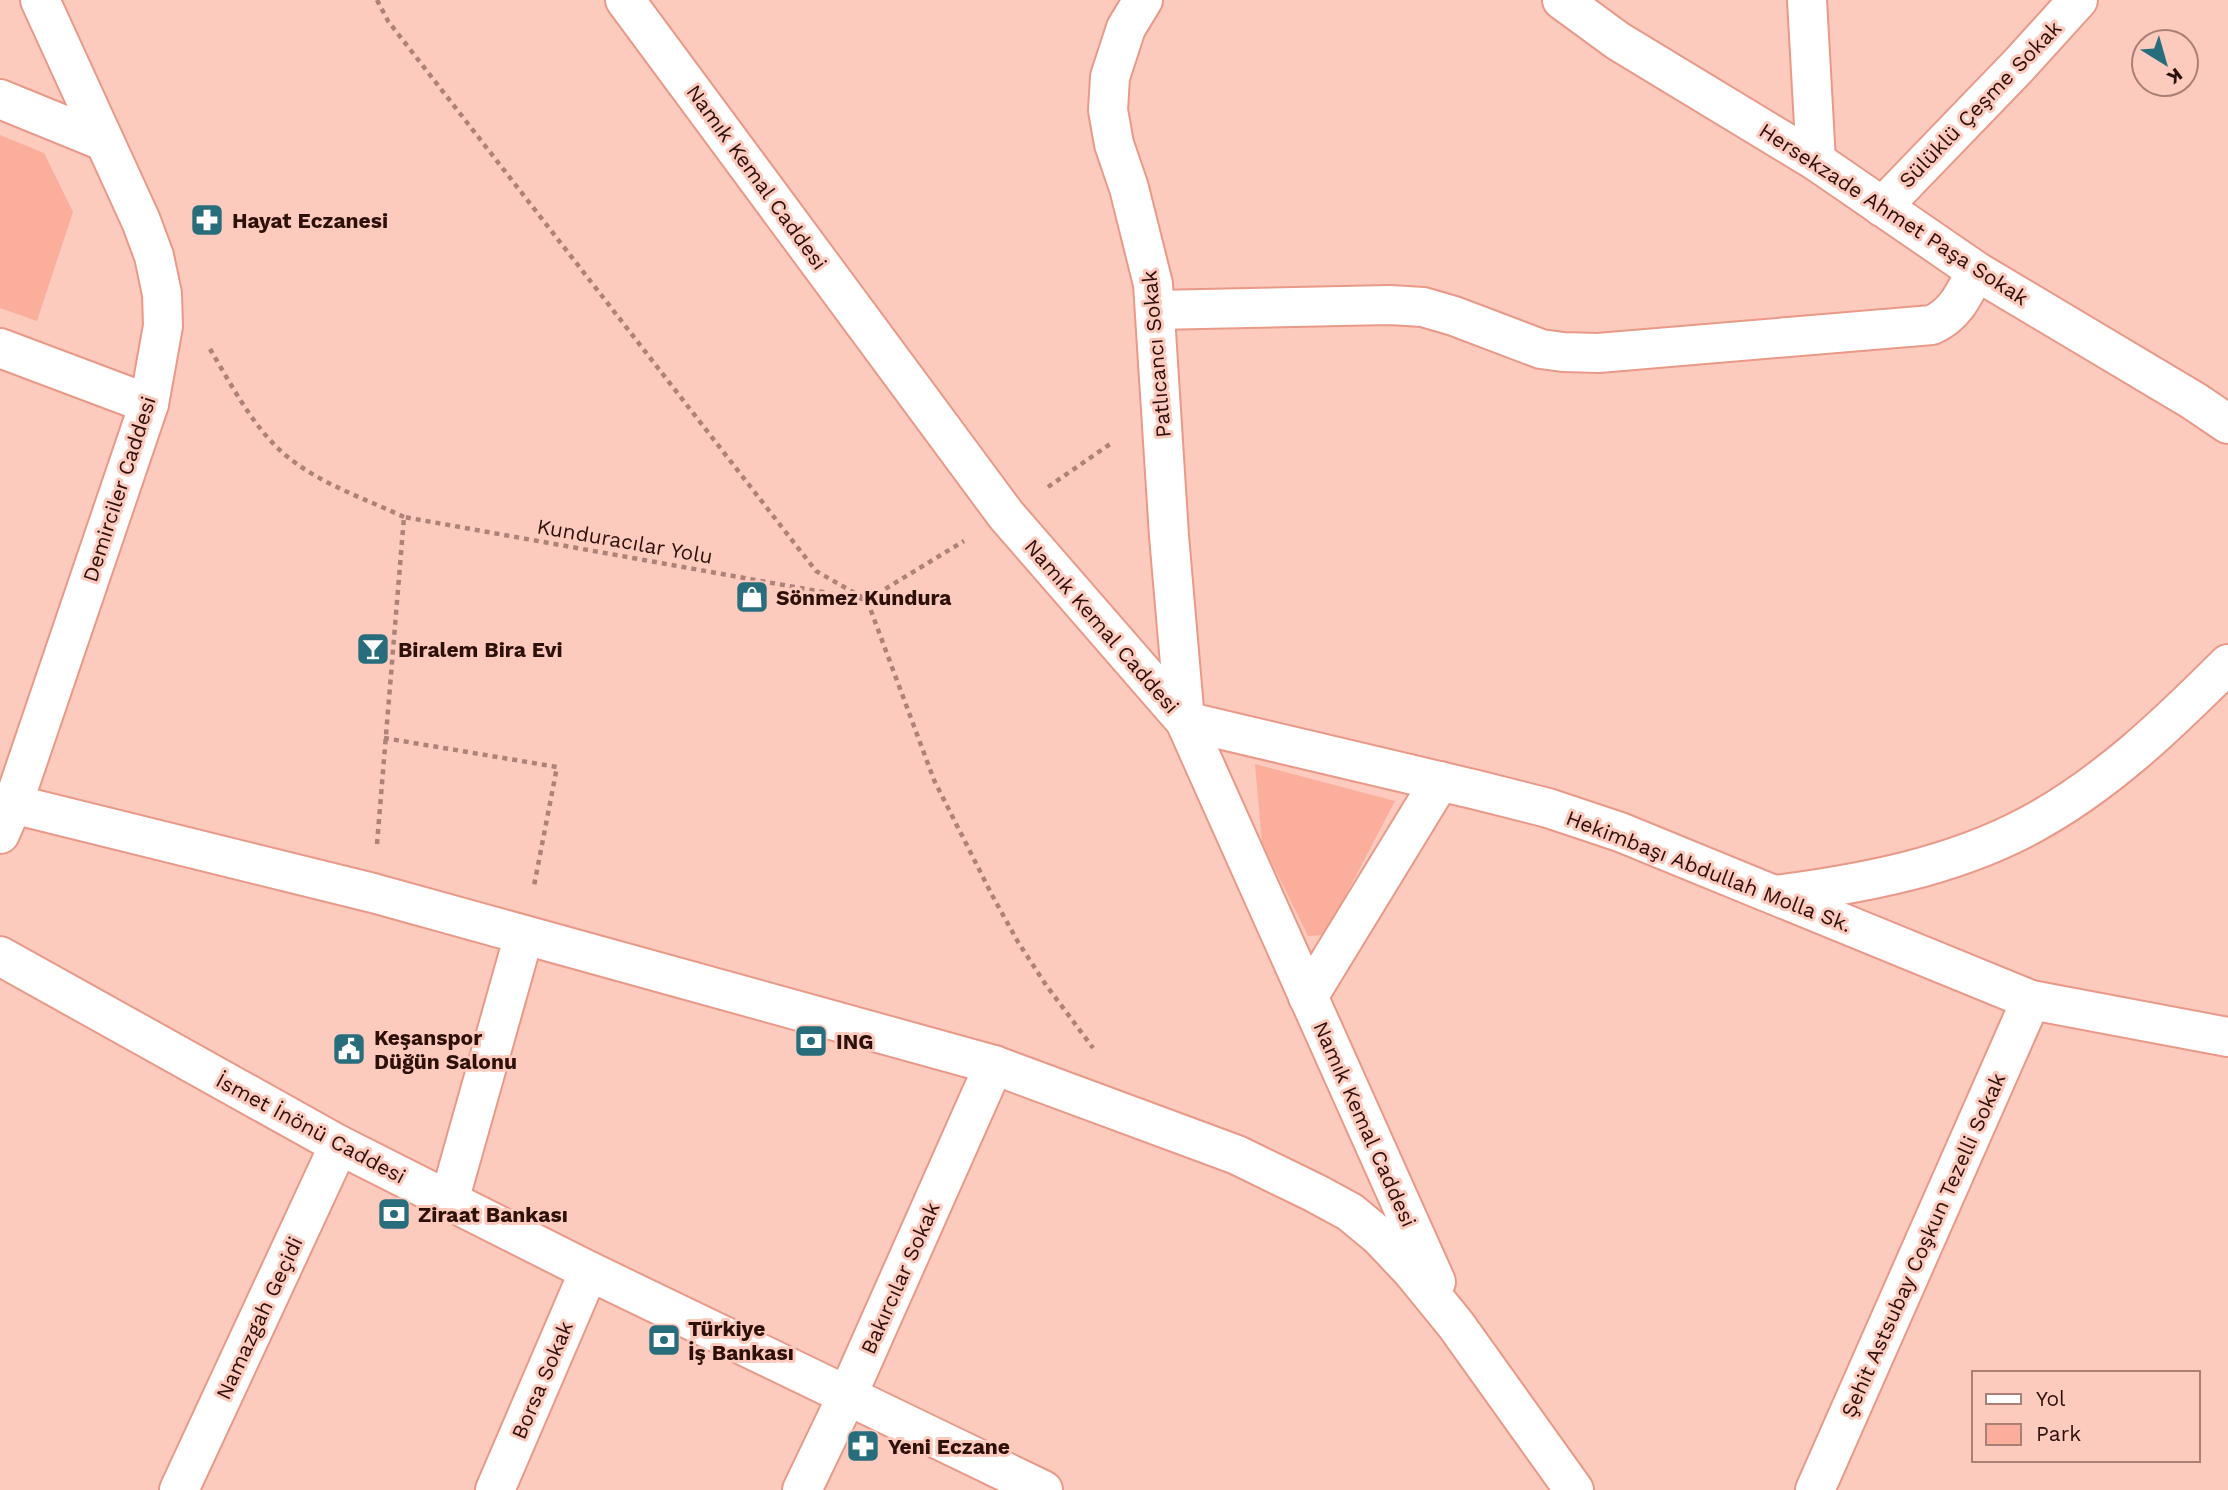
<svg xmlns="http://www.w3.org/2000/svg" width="2228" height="1490" font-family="'Work Sans',sans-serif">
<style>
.green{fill:#fcae9d}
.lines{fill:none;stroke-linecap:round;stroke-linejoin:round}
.minor-casing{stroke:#e99987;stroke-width:42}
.major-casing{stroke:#e99987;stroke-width:42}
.path{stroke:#ad8278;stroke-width:4.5;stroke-dasharray:5 5;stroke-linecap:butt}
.minor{stroke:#fff;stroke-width:38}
.major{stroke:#fff;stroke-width:38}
.labels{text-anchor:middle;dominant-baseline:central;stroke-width:6;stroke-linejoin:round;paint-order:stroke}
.street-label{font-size:21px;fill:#2d100a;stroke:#fdcabe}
.poi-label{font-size:21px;font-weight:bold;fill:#2d100a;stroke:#fdcabe;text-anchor:start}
</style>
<rect width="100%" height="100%" fill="#fdcabe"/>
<!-- green -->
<g class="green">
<path d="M0 135 44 153 73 212 37 321 0 308Z"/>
<path d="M1255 764 1395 801 1325 935 1308 936 1262 843Z"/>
</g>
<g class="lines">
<defs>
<g id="minor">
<path d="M625 0 1006 515 1185 721 1436 1282"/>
<path d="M1143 0 1126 28 1110 77 1108 110 1114 144 1129 188 1153 284 1169 536 1185 721 1477 790 1548 808 1620 832 2031 1000 2228 1037"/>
<path d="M1562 0 1618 41 1816 161 1976 271 2194 401 2228 424"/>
<path d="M1807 0 1816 161"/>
<path d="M1882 207 2019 65 2078 0"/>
<path d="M1156 310 1390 305 1423 307 1454 316 1541 349 1563 352 1598 353 1932 325C1956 314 1964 294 1976 271"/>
<path d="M0 348 149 404"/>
<path d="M13 804 373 893 994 1065 1237 1155 1315 1193 1350 1212 1379 1236 1412 1271 1456 1325 1574 1490"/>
<path d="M1775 895C1861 884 1952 867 2030 825 2106 784 2168 724 2228 664"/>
<path d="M1308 997 1440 781"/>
<path d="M449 1201 524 935"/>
<path d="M179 1490 339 1145"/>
<path d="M495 1490 589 1271"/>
<path d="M802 1490 848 1394 994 1065"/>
<path d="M1815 1490 2031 1000"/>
</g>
<g id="major">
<path d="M0 99 103 141"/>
<path d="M0 834 13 804 149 404 163 326 162 294 154 256 141 221 40 0"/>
<path d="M0 956 339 1145 589 1271 1043 1490"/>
</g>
</defs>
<!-- minor casing -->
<use href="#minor" class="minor-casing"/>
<!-- major casing -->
<use href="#major" class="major-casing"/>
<!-- path -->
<g class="path">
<path d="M377 0 388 21 816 571 867 600 934 780 992 895 1018 942 1046 985 1093 1048"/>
<path d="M210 349C232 386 255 431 289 458 323 485 366 499 404 517"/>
<path d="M1048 487 1113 442"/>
<path d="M384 738 557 767 534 886"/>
<path d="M377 844 404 517 867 600 964 541"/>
</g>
<!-- minor -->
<use href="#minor" class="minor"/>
<!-- major -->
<use href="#major" class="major"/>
</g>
<!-- icons -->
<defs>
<symbol id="pharmacy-square" viewBox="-11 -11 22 22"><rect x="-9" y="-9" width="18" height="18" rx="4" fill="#276d7b" stroke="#fdcabe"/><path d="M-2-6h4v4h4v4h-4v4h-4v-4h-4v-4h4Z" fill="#fff"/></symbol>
<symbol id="shop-square" viewBox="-11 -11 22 22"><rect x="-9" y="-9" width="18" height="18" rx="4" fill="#276d7b" stroke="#fdcabe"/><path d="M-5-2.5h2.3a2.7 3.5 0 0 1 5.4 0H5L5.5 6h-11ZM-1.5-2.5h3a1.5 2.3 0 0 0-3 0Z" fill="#fff"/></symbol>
<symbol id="bar-square" viewBox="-11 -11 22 22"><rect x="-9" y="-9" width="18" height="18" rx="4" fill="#276d7b" stroke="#fdcabe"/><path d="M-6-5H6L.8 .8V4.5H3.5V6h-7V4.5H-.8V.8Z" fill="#fff"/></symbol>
<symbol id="bank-square" viewBox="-11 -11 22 22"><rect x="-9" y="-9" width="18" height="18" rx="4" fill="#276d7b" stroke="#fdcabe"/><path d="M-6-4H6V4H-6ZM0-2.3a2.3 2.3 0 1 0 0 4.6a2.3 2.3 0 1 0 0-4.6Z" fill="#fff"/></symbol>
<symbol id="civic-square" viewBox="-11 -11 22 22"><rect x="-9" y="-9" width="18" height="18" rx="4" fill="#276d7b" stroke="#fdcabe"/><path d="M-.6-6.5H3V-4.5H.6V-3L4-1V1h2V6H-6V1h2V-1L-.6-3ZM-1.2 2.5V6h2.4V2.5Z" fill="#fff"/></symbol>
</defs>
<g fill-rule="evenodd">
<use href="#pharmacy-square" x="188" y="201" width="38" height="38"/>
<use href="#shop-square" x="733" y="578" width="38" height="38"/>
<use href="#bar-square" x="354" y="630" width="38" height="38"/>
<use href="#bank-square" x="792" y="1022" width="38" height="38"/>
<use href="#civic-square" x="330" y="1030" width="38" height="38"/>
<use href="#bank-square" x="375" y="1195" width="38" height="38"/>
<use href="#bank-square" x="645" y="1321" width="38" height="38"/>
<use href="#pharmacy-square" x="844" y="1427" width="38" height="38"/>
</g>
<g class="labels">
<!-- street labels -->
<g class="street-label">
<text transform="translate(1980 104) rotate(-46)">Sülüklü Çeşme Sokak</text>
<text transform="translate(757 177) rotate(54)">Namık Kemal Caddesi</text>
<text transform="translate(1894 214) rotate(33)">Hersekzade Ahmet Paşa Sokak</text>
<text transform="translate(1156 354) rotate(-95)">Patlıcancı Sokak</text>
<text transform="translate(119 489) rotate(-72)">Demirciler Caddesi</text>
<text transform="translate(625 541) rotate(10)">Kunduracılar Yolu</text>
<text transform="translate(1102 626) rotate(49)">Namık Kemal Caddesi</text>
<text transform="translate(1709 871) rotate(21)">Hekimbaşı Abdullah Molla Sk.</text>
<text transform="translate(1365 1124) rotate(66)">Namık Kemal Caddesi</text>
<text transform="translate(311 1128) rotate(28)">İsmet İnönü Caddesi</text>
<text transform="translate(1923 1245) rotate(-66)">Şehit Astsubay Coşkun Tezelli Sokak</text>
<text transform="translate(900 1278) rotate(-66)">Bakırcılar Sokak</text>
<text transform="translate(259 1318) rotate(-65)">Namazgah Geçidi</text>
<text transform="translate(542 1380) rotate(-67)">Borsa Sokak</text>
</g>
<!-- poi labels -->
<g class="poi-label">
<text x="232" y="220">Hayat Eczanesi</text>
<text x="776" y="597">Sönmez Kundura</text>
<text x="398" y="649">Biralem Bira Evi</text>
<text x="374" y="1037">Keşanspor<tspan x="374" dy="24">Düğün Salonu</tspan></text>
<text x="836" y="1041">ING</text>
<text x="418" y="1214">Ziraat Bankası</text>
<text x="688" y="1328">Türkiye<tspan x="688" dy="24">İş Bankası</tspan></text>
<text x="888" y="1446">Yeni Eczane</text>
</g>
</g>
<!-- legend -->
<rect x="1972" y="1371" width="228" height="91" fill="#fdcabe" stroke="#aa8076" stroke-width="2"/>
<rect x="1986" y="1394" width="35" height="10" fill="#ffffff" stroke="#aa8076" stroke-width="2"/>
<text x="2036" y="1406" font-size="21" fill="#2d100a">Yol</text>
<rect x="1986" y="1424" width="35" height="21" fill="#fcae9d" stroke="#aa8076" stroke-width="2"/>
<text x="2036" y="1441" font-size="21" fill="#2d100a">Park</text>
<!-- north arrow -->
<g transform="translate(2165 63) rotate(143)"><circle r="33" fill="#fdcabe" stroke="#aa8076" stroke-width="2"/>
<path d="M0-5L12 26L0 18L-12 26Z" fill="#276d7b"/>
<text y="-10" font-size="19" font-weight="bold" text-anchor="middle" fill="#2d100a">K</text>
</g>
</svg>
